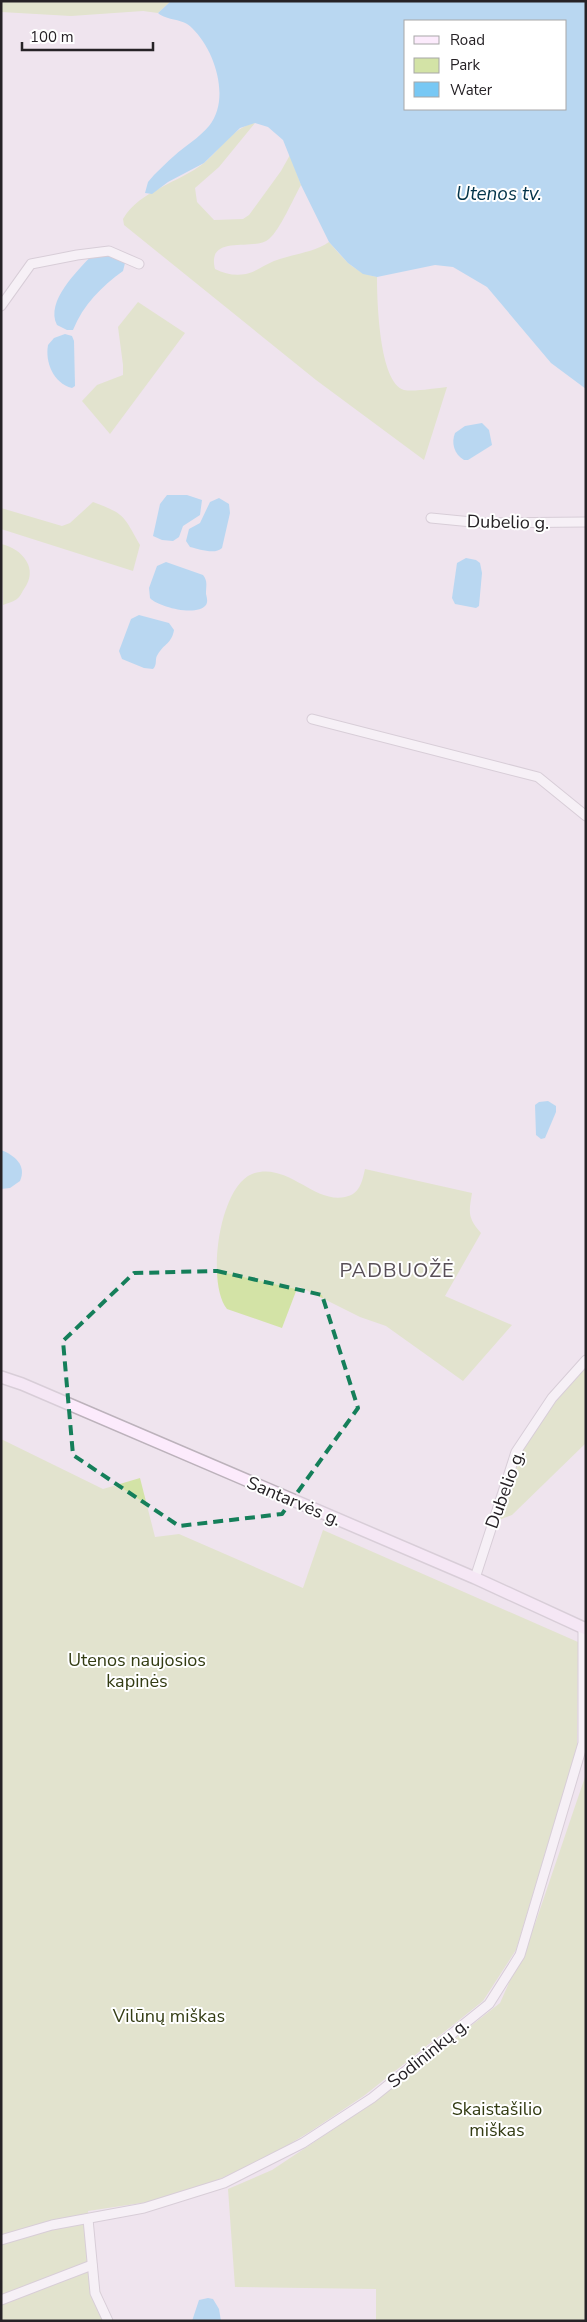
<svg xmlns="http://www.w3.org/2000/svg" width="587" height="2322" font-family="'Nunito Sans',sans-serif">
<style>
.green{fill:#d3e3a6}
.water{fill:#78c8f4;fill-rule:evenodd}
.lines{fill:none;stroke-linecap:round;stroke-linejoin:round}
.minor-casing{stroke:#bcb2bb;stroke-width:11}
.secondary-casing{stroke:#bcb2bb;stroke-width:14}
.minor{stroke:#fff;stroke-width:9}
.secondary{stroke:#fcebfc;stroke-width:11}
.marked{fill:none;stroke:#157f5a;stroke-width:4;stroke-dasharray:10 6;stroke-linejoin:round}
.labels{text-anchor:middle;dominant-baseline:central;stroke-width:4;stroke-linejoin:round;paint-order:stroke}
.street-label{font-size:18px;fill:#262226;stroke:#fff}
.park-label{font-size:18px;fill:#333c13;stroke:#fff}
.water-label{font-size:19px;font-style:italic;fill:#03344a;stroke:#fff}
.quarter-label{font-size:20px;letter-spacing:1px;fill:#584f57;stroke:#fff}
</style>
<rect width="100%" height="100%" fill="#efe4ee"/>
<!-- green -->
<g class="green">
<path d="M1 1H171L158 13 143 11 71 16 1 12Z"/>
<path d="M255 123 219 167 195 188 197 202 214 220 243 219 249 215 281 171 290 155 301 185C293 199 280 230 269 239 255 252 206 233 215 269 225 274 235 276 246 274 256 272 264 265 274 261 292 254 313 253 329 242 344 259 354 273 377 277 377 299 379 383 404 390 414 392 436 388 447 387L424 460 316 380 124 225 123 219C140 190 179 183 204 163 221 149 233 127 255 123Z"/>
<path d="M138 302 185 333 110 434 82 401 97 385 123 375V365L118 327Z"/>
<path d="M93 502C125 514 123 515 140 545L133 571 1 529V508L62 526 70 523Z"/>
<path d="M1 544C23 549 39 569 24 589 22 592 20 597 17 599 13 602 7 603 3 605Z"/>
<path d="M365 1169 472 1193C469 1212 467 1217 481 1233L445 1296 512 1325 463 1381 386 1326 360 1317 298 1286 282 1328 227 1309C206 1283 219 1187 252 1174 287 1161 314 1204 345 1197 360 1194 362 1182 365 1169Z"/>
<path d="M586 1367V1443L512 1515 496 1521 521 1451 552 1406Z"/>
<path d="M1 1439 103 1489 140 1478 155 1537 179 1534 303 1588 323 1530 578 1642 577 1747 516 1950 483 2001 365 2095 311 2131 268 2157 208 2184 148 2202 88 2211 100 2291 112 2321H1Z"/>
<path d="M586 1774V2321H376V2289L235 2287 228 2189 272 2170 370 2105 500 2003 535 1924Z"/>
</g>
<!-- water -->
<g class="water">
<path d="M171 1H586V389L551 363 487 287 453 267 435 265 377 277 363 274 348 263 329 242 301 185 283 140 268 127 255 123 240 128 204 163 168 182 152 194 145 193 148 182 154 175C161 168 167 162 174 156 185 146 199 138 209 126 231 99 215 50 192 28 183 18 167 21 158 13ZM406 21H566V109H406Z"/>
<path d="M105 254 123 260 125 263 123 271C102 286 83 305 73 330H67L57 325C45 301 78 271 92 255Z"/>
<path d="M65 334 72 336 74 341 75 386 72 388C53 383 45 362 48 345L54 338Z"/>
<path d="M482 423 489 430 492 445 468 460H464C454 454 451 443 455 433L465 426Z"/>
<path d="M167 495H187L202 500 200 515 183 526 179 537 173 541 162 540 153 536 160 504Z"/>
<path d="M219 498 229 504 230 513 222 548C215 555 199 549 190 547L186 541 189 529 200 523 210 502Z"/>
<path d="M466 558 476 560 480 563 482 573 479 606 476 608 455 604 452 598 457 563Z"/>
<path d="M166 562 203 575C208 581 206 586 206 594 207 598 208 602 206 605 197 617 158 607 150 598L149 588 157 566Z"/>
<path d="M139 615 169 623 174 630C172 643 164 644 158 654 154 659 158 664 153 669L144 668 122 659 119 651 131 619Z"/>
<path d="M548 1101 556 1106V1112L545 1138 541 1139 536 1135 535 1105 539 1102Z"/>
<path d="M1 1150C14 1155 27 1165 20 1181L10 1188 1 1189Z"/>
<path d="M208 2298 213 2299 219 2309 221 2321H192L199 2300Z"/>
</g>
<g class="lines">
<defs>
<g id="minor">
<path d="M1 306 31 264 77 255 109 251 139 264"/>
<path d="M431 518 482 523 586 522"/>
<path d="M312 719 538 777 586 816"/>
<path d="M475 1578 516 1452 552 1398 586 1360"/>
<path d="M88 2219 95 2293 108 2321"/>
<path d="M1 2240 52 2225 144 2208 224 2183 303 2143 372 2098 489 2004 520 1955 583 1743V1627"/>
<path d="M1 2300 92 2265"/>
</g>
<path id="secondary" d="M1 1377 22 1384 475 1578 586 1629"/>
</defs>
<!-- minor casing -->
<use href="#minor" class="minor-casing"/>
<!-- secondary casing -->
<use href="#secondary" class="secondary-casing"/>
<!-- minor -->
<use href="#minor" class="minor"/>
<!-- secondary -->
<use href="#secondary" class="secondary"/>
</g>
<!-- marked area -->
<path d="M0 0H587V2322H0ZM217 1271 322 1295 358 1408 282 1514 179 1526 73 1455 63 1341 134 1273Z" fill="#efe4ee" fill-opacity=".55" fill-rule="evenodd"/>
<path class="marked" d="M217 1271 322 1295 358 1408 282 1514 179 1526 73 1455 63 1341 134 1273Z"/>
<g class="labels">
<!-- street labels -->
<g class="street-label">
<text transform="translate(508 522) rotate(1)">Dubelio g.</text>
<text transform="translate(505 1489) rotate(-70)">Dubelio g.</text>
<text transform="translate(294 1501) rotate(23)">Santarvės g.</text>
<text transform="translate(428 2053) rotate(-39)">Sodininkų g.</text>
</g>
<!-- park labels -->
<g class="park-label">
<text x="137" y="1660">Utenos naujosios<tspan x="137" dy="21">kapinės</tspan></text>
<text x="169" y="2016">Vilūnų miškas</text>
<text x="497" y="2109">Skaistašilio<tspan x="497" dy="21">miškas</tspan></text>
</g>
<!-- water labels -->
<g class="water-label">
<text x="499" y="194">Utenos tv.</text>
</g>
<!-- quarter labels -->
<g class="quarter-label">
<text x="397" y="1270">PADBUOŽĖ</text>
</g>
</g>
<!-- border -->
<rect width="587" height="2322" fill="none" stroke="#262226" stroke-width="5"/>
<!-- legend -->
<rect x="404" y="20" width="162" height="90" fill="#ffffff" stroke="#a8a7a8"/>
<rect x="414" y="36" width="25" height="8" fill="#fcebfc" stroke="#a8a7a8"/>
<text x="450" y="45" font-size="15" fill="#262226">Road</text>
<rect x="414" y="58" width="25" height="15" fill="#d3e3a6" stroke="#a8a7a8"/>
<text x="450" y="70" font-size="15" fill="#262226">Park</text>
<rect x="414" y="82" width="25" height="15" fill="#78c8f4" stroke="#a8a7a8"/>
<text x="450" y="95" font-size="15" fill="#262226">Water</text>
<!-- scale -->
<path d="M22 42v8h131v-8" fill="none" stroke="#262226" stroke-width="2.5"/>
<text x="30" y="42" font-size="15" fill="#262226" stroke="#ffffff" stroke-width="4" paint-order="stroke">100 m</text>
</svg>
